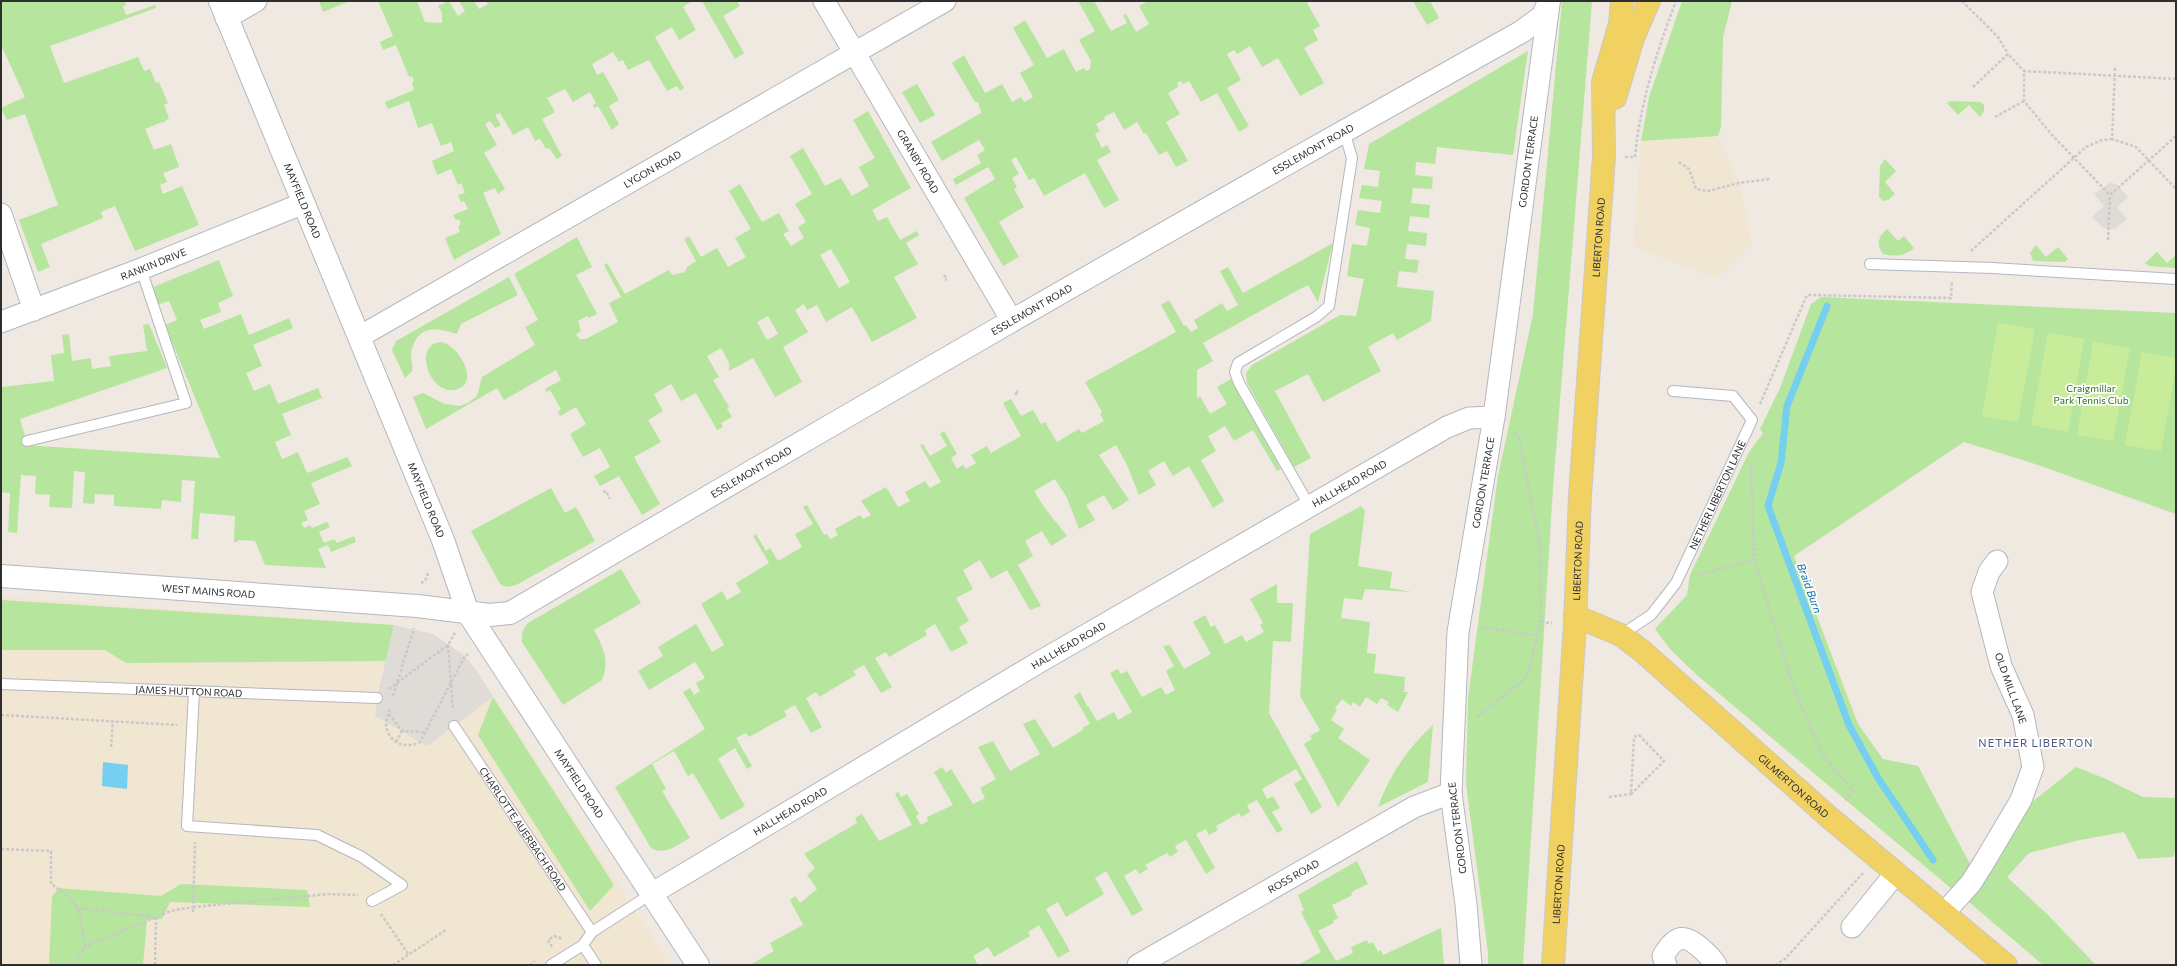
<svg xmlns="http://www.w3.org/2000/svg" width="2177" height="966" font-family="Commissioner,sans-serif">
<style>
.education{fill:#f0e6d1}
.green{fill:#b6e59e;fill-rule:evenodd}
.pitch{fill:#c9ec9a}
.plaza{fill:#dfdcd8}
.water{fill:#75cff0}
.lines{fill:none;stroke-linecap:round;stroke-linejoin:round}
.stream{stroke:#75cff0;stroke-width:7}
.lane-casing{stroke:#b4b7c1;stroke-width:12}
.street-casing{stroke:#b4b7c1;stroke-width:23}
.secondary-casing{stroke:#b4b7c1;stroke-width:24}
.primary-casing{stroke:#c9c9c9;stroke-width:24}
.path{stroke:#c9c9c9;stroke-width:2.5;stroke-dasharray:3 2;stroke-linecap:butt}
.lane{stroke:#fff;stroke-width:10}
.street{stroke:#fff;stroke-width:21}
.secondary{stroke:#fff;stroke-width:22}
.primary{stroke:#f2d163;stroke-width:22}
.labels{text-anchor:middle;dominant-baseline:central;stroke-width:3.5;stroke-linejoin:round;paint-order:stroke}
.street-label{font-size:10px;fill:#2e2e2e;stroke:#fff}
.park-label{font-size:10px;fill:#2c6e1b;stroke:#fff}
.water-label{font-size:11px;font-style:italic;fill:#0d6fa3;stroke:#fff}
.neighbourhood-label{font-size:11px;letter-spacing:1px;fill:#4d5680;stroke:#fff}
</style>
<rect width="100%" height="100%" fill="#efe9e1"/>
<!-- education -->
<g class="education">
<path d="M1718 136 1739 183 1752 244 1716 278 1633 246 1641 141Z"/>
<path d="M1 597 394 625 433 634 465 656 479 674 671 965H1Z"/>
</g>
<!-- green -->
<g class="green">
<path d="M1 1H125L126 5 123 6 126 15 155 5 156 8 50 46 64 83 138 57 144 71 150 69 156 83 159 82 168 103 164 105 169 118 163 123 162 122 145 129 154 150 171 144 179 167 163 173 167 182 160 185 163 194 182 186 199 225 135 251 115 206 101 212 103 218 41 244 50 267 38 272 19 220 58 205 25 114 7 120 1 108 25 97 1 45Z"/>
<path d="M319 1H350L323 12Z"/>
<path d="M378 1H417L425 22 442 23V13L438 6 449 1 458 16 465 11 459 1H474L479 9 488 4 486 1H692L683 7 696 30 679 40 672 27 655 37 684 88 680 91 677 86 667 91 649 60 628 70 623 60 619 62 613 52 592 64 597 75 603 72 619 100 609 106 619 124 612 130 598 106 594 108 593 105 596 103 590 92 573 102 565 89 547 98 555 112 542 119 562 156 557 159 549 148 546 149 540 139 535 141 528 127 513 135 500 113 495 115 501 125 495 128 490 121 485 124 497 145 484 153 505 189 498 194 495 188 483 193 501 234 454 260 445 238 460 232 458 226 461 224 459 219 456 220 453 215 468 209 464 201 461 202 458 195 465 193 461 183 458 185 451 169 437 175 432 161 454 151 451 142 441 146 432 123 418 128 409 101 388 109 385 102 414 90 412 83 414 81 412 76 409 77 396 45 383 50 380 42 393 36Z"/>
<path d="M702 1H737L740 6 723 16 744 53 735 59Z"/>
<path d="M1078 1H1094L1111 31 1127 23 1123 15 1126 14 1136 32 1149 24 1139 6 1148 1H1306L1320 26 1313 30 1318 40 1304 48 1324 83 1300 96 1278 58 1262 67 1250 46 1237 54 1234 50 1227 54 1241 80 1227 88 1249 126 1239 132 1217 93 1201 102 1189 81 1183 84 1181 81 1177 83 1178 87 1168 93 1180 114 1166 122 1188 161 1176 167 1167 151 1159 155 1146 133 1144 134 1137 122 1124 130 1114 112 1104 117 1105 119 1096 124 1100 131 1095 134 1102 148 1107 145 1111 152 1097 160 1119 200 1104 208 1085 173 1044 196 1034 178 1029 180 1016 157 1011 160 1019 174 1012 178 1017 187 1014 189 1024 207 999 222 1019 257 1003 266 964 198 995 179 988 167 956 185 953 179 981 163 977 155 985 150 979 140 942 161 931 142 981 113 978 102H975L952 63 964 55 985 93 1002 84 1012 102 1021 97 1024 102 1033 97 1020 73 1034 65 1013 28 1025 20 1047 58 1064 49 1076 72 1084 68 1086 71 1090 69 1091 61 1079 40 1095 31Z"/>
<path d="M1413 1H1430L1439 18 1427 25Z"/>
<path d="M1562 1H1592L1553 488 1523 965H1488V953L1466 784 1468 698 1498 476 1533 314Z"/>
<path d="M1682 1H1732L1723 38 1721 127 1718 136 1641 141 1649 97Z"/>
<path d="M1528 51 1513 155 1437 147 1435 164 1416 162 1415 175 1433 177 1432 189 1413 188 1411 203 1430 205 1429 218 1410 216 1408 231 1427 233 1426 246 1407 244 1405 259 1419 260 1417 273 1399 271 1397 287 1434 291 1431 321 1397 340 1393 333 1368 347 1381 371 1323 402 1308 374 1275 391 1311 458 1294 467 1247 383 1246 373 1252 365 1340 315 1356 316 1364 279 1347 276 1352 244 1367 246 1370 228 1355 225 1358 210 1380 213 1382 201 1359 198 1362 185 1378 187 1380 171 1364 169 1369 144Z"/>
<path d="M917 84 935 115 920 123 902 92Z"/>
<path d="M1950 101 1980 102 1984 105V111L1980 117 1969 105 1958 115 1947 103Z"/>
<path d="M868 111 911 188 872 210 878 221 887 217 900 240 917 231 919 235 906 243 918 264 894 277 917 318 872 342 852 307 826 322 817 305 807 310 804 304 795 310 808 332 783 347 802 382 775 397 753 358 729 371V363L721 348 707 356 719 377 713 380 729 407 727 409 732 417 721 423 723 427 717 430 696 393 681 401 671 384 654 394 663 411 648 420 661 442 634 457 660 504 642 515 619 476 600 486 594 476 610 467 600 448 583 457 570 434 586 424 576 407 560 416 558 412 561 409 550 390 547 392 545 389 561 380 556 370 504 400 497 388 426 429 413 397 423 393 445 404 459 406 468 403 477 396 482 377 535 345 525 327 538 320 514 274 577 237 592 267 576 275 597 314 589 318 587 316 578 321 581 331 576 334 579 339H586L618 322 609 303 621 297 604 265 607 263 625 294 669 270 672 275 685 272 687 267 696 261 684 239 689 236 701 257 717 248 728 267 746 257 735 238 751 229 729 191 740 184 762 222 779 213 789 231 783 234 791 246 804 238 798 227 806 222 795 204 812 194 790 156 803 148 825 186 841 178 852 196 869 186 859 167 875 158 853 120ZM831 249 850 282 839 288 820 255ZM768 316 778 334 767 340 757 322Z"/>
<path d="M1885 159 1896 171 1885 182 1895 194 1888 200 1883 201 1879 197 1880 166Z"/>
<path d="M1887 229 1898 241 1904 236 1914 248C1905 256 1895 257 1883 254 1876 244 1878 237 1887 229Z"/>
<path d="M1333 243 1318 302 1308 285 1298 290 1203 343 1213 361 1197 370V398L1200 396 1210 414 1227 404 1217 387 1231 379 1281 469 1277 471 1253 430 1234 441 1225 426 1208 436 1216 451 1201 460 1224 501 1213 508 1189 466 1173 476 1164 461 1148 471 1156 485 1139 495 1126 463 1116 445 1099 455 1129 500 1113 510 1104 495 1086 505 1095 520 1079 529 1067 498 1055 479 1034 491 1044 507 1067 536 1051 546 1042 531 1025 541 1033 556 1018 565 1041 606 1030 610 1007 570 991 579 980 560 963 570 973 589 956 598 969 621 959 627 968 643 951 652 935 624 925 630 927 635 889 657 886 652 875 658 892 687 881 693 864 665 853 671 856 675 819 697 816 692 806 698 822 727 811 733 795 705 784 711 787 716 749 737 746 733 736 738 752 766 747 769 735 748 718 759 745 806 721 820 693 773 688 776 674 751 652 764 666 789 662 791 690 838C677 845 665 856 651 848L615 787 705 729 683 692 690 688 694 695 700 691 696 683 705 678 695 662 649 690 638 671 663 656 658 647 696 624 712 652 724 645 701 604 722 591 727 600 741 592 736 583 769 563 753 536 756 534 766 551 770 548 778 561 802 547 795 534 813 524 803 507 807 505 824 535 827 534 830 539 838 535 835 529 860 515 863 519 871 515 861 501 886 487 898 507 910 501 905 492 925 481 930 488 941 482 920 445 923 444 930 456 947 446 940 434 944 431 957 454 951 458 957 469 963 465 966 469 976 463 971 455 987 446 991 453 1021 436 1003 403 1011 399 1021 416 1033 410 1041 424 1045 422 1057 442 1079 429 1082 433 1104 421 1100 414 1102 412 1085 382 1176 332 1161 305 1169 300 1184 326 1186 325 1191 332 1198 328 1194 320 1222 303 1227 311 1238 305 1220 271 1228 267 1243 293Z"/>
<path d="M2036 245 2046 257 2058 247 2068 259 2065 262 2033 261 2030 253Z"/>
<path d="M2157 252 2167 263 2176 255V268L2149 266 2145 263Z"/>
<path d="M219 260 233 296 218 303 221 312 200 320 204 329 241 314 249 335 289 318 293 328 253 345 262 366 246 373 254 391 270 384 278 404 318 388 322 398 282 414 291 435 275 442 282 459 298 452 307 473 347 457 352 466 311 483 320 504 304 511 308 520 301 523 304 528 310 525 312 528 327 522 330 527 319 532 324 543 334 539 337 543 354 536 356 542 331 552 328 545 318 549 326 568 265 565 255 541 238 540V542H234L235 516 200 513 198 539H191L195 481 182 480 181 502 162 500 161 509 114 506V495L95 494 94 504 83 503 85 472 74 471 72 508 49 507 50 495 35 494 36 476 21 475 17 533 8 532 10 493 1 492V387L54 381 51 355 64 353 62 335 69 334 72 361 91 358 92 369 111 366 109 356 147 351 143 325 149 324 167 368 20 419 25 436V445L220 458 165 325 177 320 169 301 157 305 151 288Z"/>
<path d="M509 277 518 295 461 324 457 334C434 326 415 326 411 355 411 360 413 366 412 371L405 378 392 350 396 341Z"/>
<path d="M1821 297 2176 313V514L2029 462 1964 442 1794 556 1858 724 1883 759 1918 766 1970 864 1971 866 1953 890 1698 676 1670 649 1655 629 1687 595 1690 575 1749 452 1763 433 1760 429 1780 388 1811 304Z"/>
<path d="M442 342C460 347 479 382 458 389 430 399 411 342 442 342Z"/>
<path d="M551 488 565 513 576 507 595 541 518 584C511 587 506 588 500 584L471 531Z"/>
<path d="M1361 506 1365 511 1358 566 1392 572 1390 588 1412 592 1365 589 1362 600 1344 598 1341 618 1370 622 1367 653 1376 654 1374 673 1405 677 1404 692H1408L1398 712 1387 705 1389 702 1381 698 1377 704 1366 697 1360 707 1353 702 1351 706 1342 699 1335 708 1337 710 1331 720 1344 729 1338 738 1370 760 1338 807 1304 744 1312 739 1310 736 1320 730 1300 696 1310 534Z"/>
<path d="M621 569 641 603 594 630C603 647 610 661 602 680L563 705 522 642C522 634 522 629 528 623Z"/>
<path d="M1277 584V603H1293L1291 642 1273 641 1269 713 1322 807 1311 814 1294 784 1302 779 1296 769 1262 789 1267 799 1273 796 1280 808 1272 812 1283 830 1277 833 1257 800 1247 805 1250 812 1241 817 1239 813 1216 826 1218 830 1209 835 1206 829 1196 834 1215 868 1206 874 1186 840 1175 846 1178 852 1170 857 1167 853 1145 865 1148 869 1139 874 1136 869 1124 876 1143 910 1132 916 1106 871 1095 878 1104 894 1066 917 1058 902 1046 909 1070 951 1058 958 1039 925 1028 932 1030 936 994 957 988 947 973 956 978 965H750L774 951 770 943 803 925 790 900 795 896 800 903 817 889 807 875 815 868 804 854 857 823 855 818 862 814 879 841 912 825 895 794 898 792 901 797 907 794 919 814 916 816 921 825 928 821 927 817 953 805 934 772 942 767 946 773 951 769 973 804 985 798 980 788 996 779 978 747 993 741 1010 771 1040 754 1023 724 1035 719 1053 748 1083 730 1082 728 1090 724 1074 696 1080 692 1087 706H1088L1097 721 1114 712 1118 720 1132 712 1110 673 1118 669 1121 674 1127 671 1142 697 1161 687 1166 695 1175 690 1166 671 1174 666 1163 646 1170 645 1184 669 1211 654 1193 622 1205 615 1211 627 1215 625 1225 644 1242 635 1246 642 1264 632 1260 625 1263 623 1250 599Z"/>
<path d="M1 600 394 625 386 661 126 663 105 650H1Z"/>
<path d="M493 697 614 885 590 911 478 735Z"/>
<path d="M1433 725 1428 782 1378 807C1390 774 1407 749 1433 725Z"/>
<path d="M2076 767 2106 779 2143 797 2176 798V847L2173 857 2138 859 2124 832 2080 840 2029 853 2007 877 2048 915 2094 963 2099 965H2043L1970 903V900L2022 810Z"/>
<path d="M1357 861 1368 884 1353 891 1351 896 1332 905 1338 918 1333 921 1334 923 1318 931 1336 961 1353 953 1351 947 1367 940 1369 944 1373 942 1378 952 1381 950 1383 955 1441 928 1444 965H1298L1321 952 1301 912 1304 910 1298 895Z"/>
<path d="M181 884 307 890 310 907 170 902 162 919 147 920 143 965H49L52 897 58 888 161 896Z"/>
</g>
<!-- pitch -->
<g class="pitch">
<path d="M1998 323 2035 329 2018 422 1982 416Z"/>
<path d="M2048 333 2084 339 2068 432 2031 425Z"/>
<path d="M2093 342 2130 348 2113 441 2077 435Z"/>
<path d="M2142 352 2176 358V368L2161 451 2125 445Z"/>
</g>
<!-- plaza -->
<g class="plaza">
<path d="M2111 182 2117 185 2128 197 2117 207 2127 219 2115 229 2103 228 2092 217 2104 206 2094 194Z"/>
<path d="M394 625 433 634 465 656 479 674 493 697 427 746 375 716 377 698Z"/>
</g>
<!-- water -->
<path class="water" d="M103 762 128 765 127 789 102 786Z"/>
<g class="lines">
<!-- stream -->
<path class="stream" d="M1827 306 1787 406 1781 463 1768 506 1849 725 1878 778 1933 860"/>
<defs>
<g id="lane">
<path d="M1870 264 1992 268 2176 279"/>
<path d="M27 441 186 403 141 269"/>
<path d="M1310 507 1239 383 1235 372 1238 363 1316 317 1329 306 1352 158 1344 131"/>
<path id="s1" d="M1621 635 1651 615 1676 583 1752 420 1733 396 1673 391"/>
<path id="s2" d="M1 684 377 698"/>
<path d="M194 692 187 826 317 835 362 857 402 885 372 901"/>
<path id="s3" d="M454 726 592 932"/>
<path d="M583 945 596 965"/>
<path d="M551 965 583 945 592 932 651 894"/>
</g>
<g id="street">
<path id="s4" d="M824 1 1012 321"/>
<path d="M226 18 256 1"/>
<path d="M1 214 34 310"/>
<path id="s5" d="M1 322 141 269 304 203"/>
<path id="s6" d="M359 337 945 1"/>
<path id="s7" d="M651 894 1041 661 1447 427 1469 418 1494 417"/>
<path d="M1944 913 1971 883 1983 864 2021 800 2033 767 2023 715 2001 666 1982 592 1989 572 1997 561"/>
<path d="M1852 927 1896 873"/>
<path id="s8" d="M1138 965 1414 807 1451 793"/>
<path id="s9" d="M1471 965 1466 904 1451 793 1458 632 1494 417 1549 4"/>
<path d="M1666 965 1663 956C1676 934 1685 933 1704 951 1708 955 1713 959 1716 965"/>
</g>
<g id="secondary">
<path id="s10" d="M220 1 443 540 468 613 698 965"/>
<path id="s11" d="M1 576 417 606 490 615 510 613C845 416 1182 221 1521 32L1543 16 1549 1"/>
</g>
<g id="primary">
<path d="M1615 98 1633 38 1649 1"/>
<path id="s12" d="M1575 616 1621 635 1642 651 1830 818 2006 965"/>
<path id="s13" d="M1553 965 1575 624 1580 495 1604 156 1603 82 1620 24 1622 1"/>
</g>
</defs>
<!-- lane casing -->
<use href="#lane" class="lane-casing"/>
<!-- street casing -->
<use href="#street" class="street-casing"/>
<!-- secondary casing -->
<use href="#secondary" class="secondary-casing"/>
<!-- primary casing -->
<use href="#primary" class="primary-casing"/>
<!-- path -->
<g class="path">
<path d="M1962 1 1998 37 2008 54"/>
<path d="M2115 68 2112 139 2136 147 2176 189"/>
<path d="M2176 79 2024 71V101L2052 135 2110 195 2176 136"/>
<path d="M1973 87 2008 54 2024 71"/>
<path d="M1995 117 2024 101"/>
<path d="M1625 157H1635C1640 103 1657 51 1676 1"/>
<path d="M1679 162 1689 169 1696 189 1708 191 1739 183 1770 179"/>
<path d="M2108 240 2110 195"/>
<path d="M1971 251 2086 147 2102 140 2112 139"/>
<path d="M944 275 947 279 945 280"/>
<path d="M1017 395 1015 392 1018 391"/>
<path d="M1760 404 1807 295 1951 298 1952 282"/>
<path d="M1751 463 1754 559 1793 686 1822 754 1853 791 1844 802"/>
<path d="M603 492 606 491 610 499"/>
<path d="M1697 576 1754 559"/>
<path d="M421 583 425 581 429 571"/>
<path d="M1541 622 1552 623"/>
<path d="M1481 627 1538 636"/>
<path d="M448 645 453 710"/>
<path d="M389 689 448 645 455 633"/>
<path d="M393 696 414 628"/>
<path d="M390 709C389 714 386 719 386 724 387 742 405 750 420 742L465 656 468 654"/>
<path d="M389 714 402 731 425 732"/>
<path d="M1 715 177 725"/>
<path d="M1477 717 1527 677 1541 622 1540 545 1519 438 1513 433"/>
<path d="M1639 735 1664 761 1631 794 1634 737Z"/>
<path d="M396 742 402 731"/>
<path d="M111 747 113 721"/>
<path d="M1609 797 1631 794"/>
<path d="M1 849 51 851V884C62 891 77 902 80 916 82 926 82 936 86 946"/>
<path d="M76 908 156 917"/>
<path d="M193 912V907L328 894 358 895"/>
<path d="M381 914 409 955"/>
<path d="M552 947 548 940 554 936 563 939"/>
<path d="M73 965 86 946 156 917"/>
<path d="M155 965 156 917 170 911 193 907 195 842"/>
<path d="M393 965 446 930"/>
<path d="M530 965 535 961"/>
<path d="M1775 965 1785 959 1863 873"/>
</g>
<!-- lane -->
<use href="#lane" class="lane"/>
<!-- street -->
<use href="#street" class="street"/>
<!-- secondary -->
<use href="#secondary" class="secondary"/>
<!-- primary -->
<use href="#primary" class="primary"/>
</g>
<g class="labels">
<!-- street labels -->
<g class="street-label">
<text stroke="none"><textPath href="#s11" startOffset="1438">ESSLEMONT ROAD</textPath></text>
<text stroke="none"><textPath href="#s4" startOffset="186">GRANBY ROAD</textPath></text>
<text stroke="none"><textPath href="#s9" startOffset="810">GORDON TERRACE</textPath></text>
<text stroke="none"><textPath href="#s6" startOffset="338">LYGON ROAD</textPath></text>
<text stroke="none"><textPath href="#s10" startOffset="216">MAYFIELD ROAD</textPath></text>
<text stroke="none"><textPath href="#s13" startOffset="729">LIBERTON ROAD</textPath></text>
<text stroke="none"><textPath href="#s5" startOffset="163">RANKIN DRIVE</textPath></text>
<text stroke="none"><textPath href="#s11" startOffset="1114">ESSLEMONT ROAD</textPath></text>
<text stroke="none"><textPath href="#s11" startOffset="790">ESSLEMONT ROAD</textPath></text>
<text stroke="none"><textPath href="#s9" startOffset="486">GORDON TERRACE</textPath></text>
<text stroke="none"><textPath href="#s7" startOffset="810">HALLHEAD ROAD</textPath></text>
<text stroke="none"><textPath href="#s1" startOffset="174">NETHER LIBERTON LANE</textPath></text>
<text stroke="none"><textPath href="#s10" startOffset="540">MAYFIELD ROAD</textPath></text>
<text stroke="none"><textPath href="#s13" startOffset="405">LIBERTON ROAD</textPath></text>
<text stroke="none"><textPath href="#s11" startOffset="208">WEST MAINS ROAD</textPath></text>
<text stroke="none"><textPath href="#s7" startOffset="486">HALLHEAD ROAD</textPath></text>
<text transform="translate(2011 688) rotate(70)">OLD MILL LANE</text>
<text stroke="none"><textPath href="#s2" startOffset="188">JAMES HUTTON ROAD</textPath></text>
<text stroke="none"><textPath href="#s10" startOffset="864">MAYFIELD ROAD</textPath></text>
<text stroke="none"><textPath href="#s12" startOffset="279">GILMERTON ROAD</textPath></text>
<text stroke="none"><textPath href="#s7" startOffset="162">HALLHEAD ROAD</textPath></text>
<text transform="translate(1457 828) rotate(-97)">GORDON TERRACE</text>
<text stroke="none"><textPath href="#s3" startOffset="124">CHARLOTTE AUERBACH ROAD</textPath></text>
<text stroke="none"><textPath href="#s8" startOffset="179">ROSS ROAD</textPath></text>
<text stroke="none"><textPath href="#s13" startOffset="81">LIBERTON ROAD</textPath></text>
</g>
<!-- park labels -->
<g class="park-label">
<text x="2091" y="388">Craigmillar<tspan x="2091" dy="12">Park Tennis Club</tspan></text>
</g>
<!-- water labels -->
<g class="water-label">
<text transform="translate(1810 588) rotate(70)">Braid Burn</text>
</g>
<!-- neighbourhood labels -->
<g class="neighbourhood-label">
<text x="2036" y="742">NETHER LIBERTON</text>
</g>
</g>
<!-- border -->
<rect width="2177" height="966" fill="none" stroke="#2e2e2e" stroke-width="4"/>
</svg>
